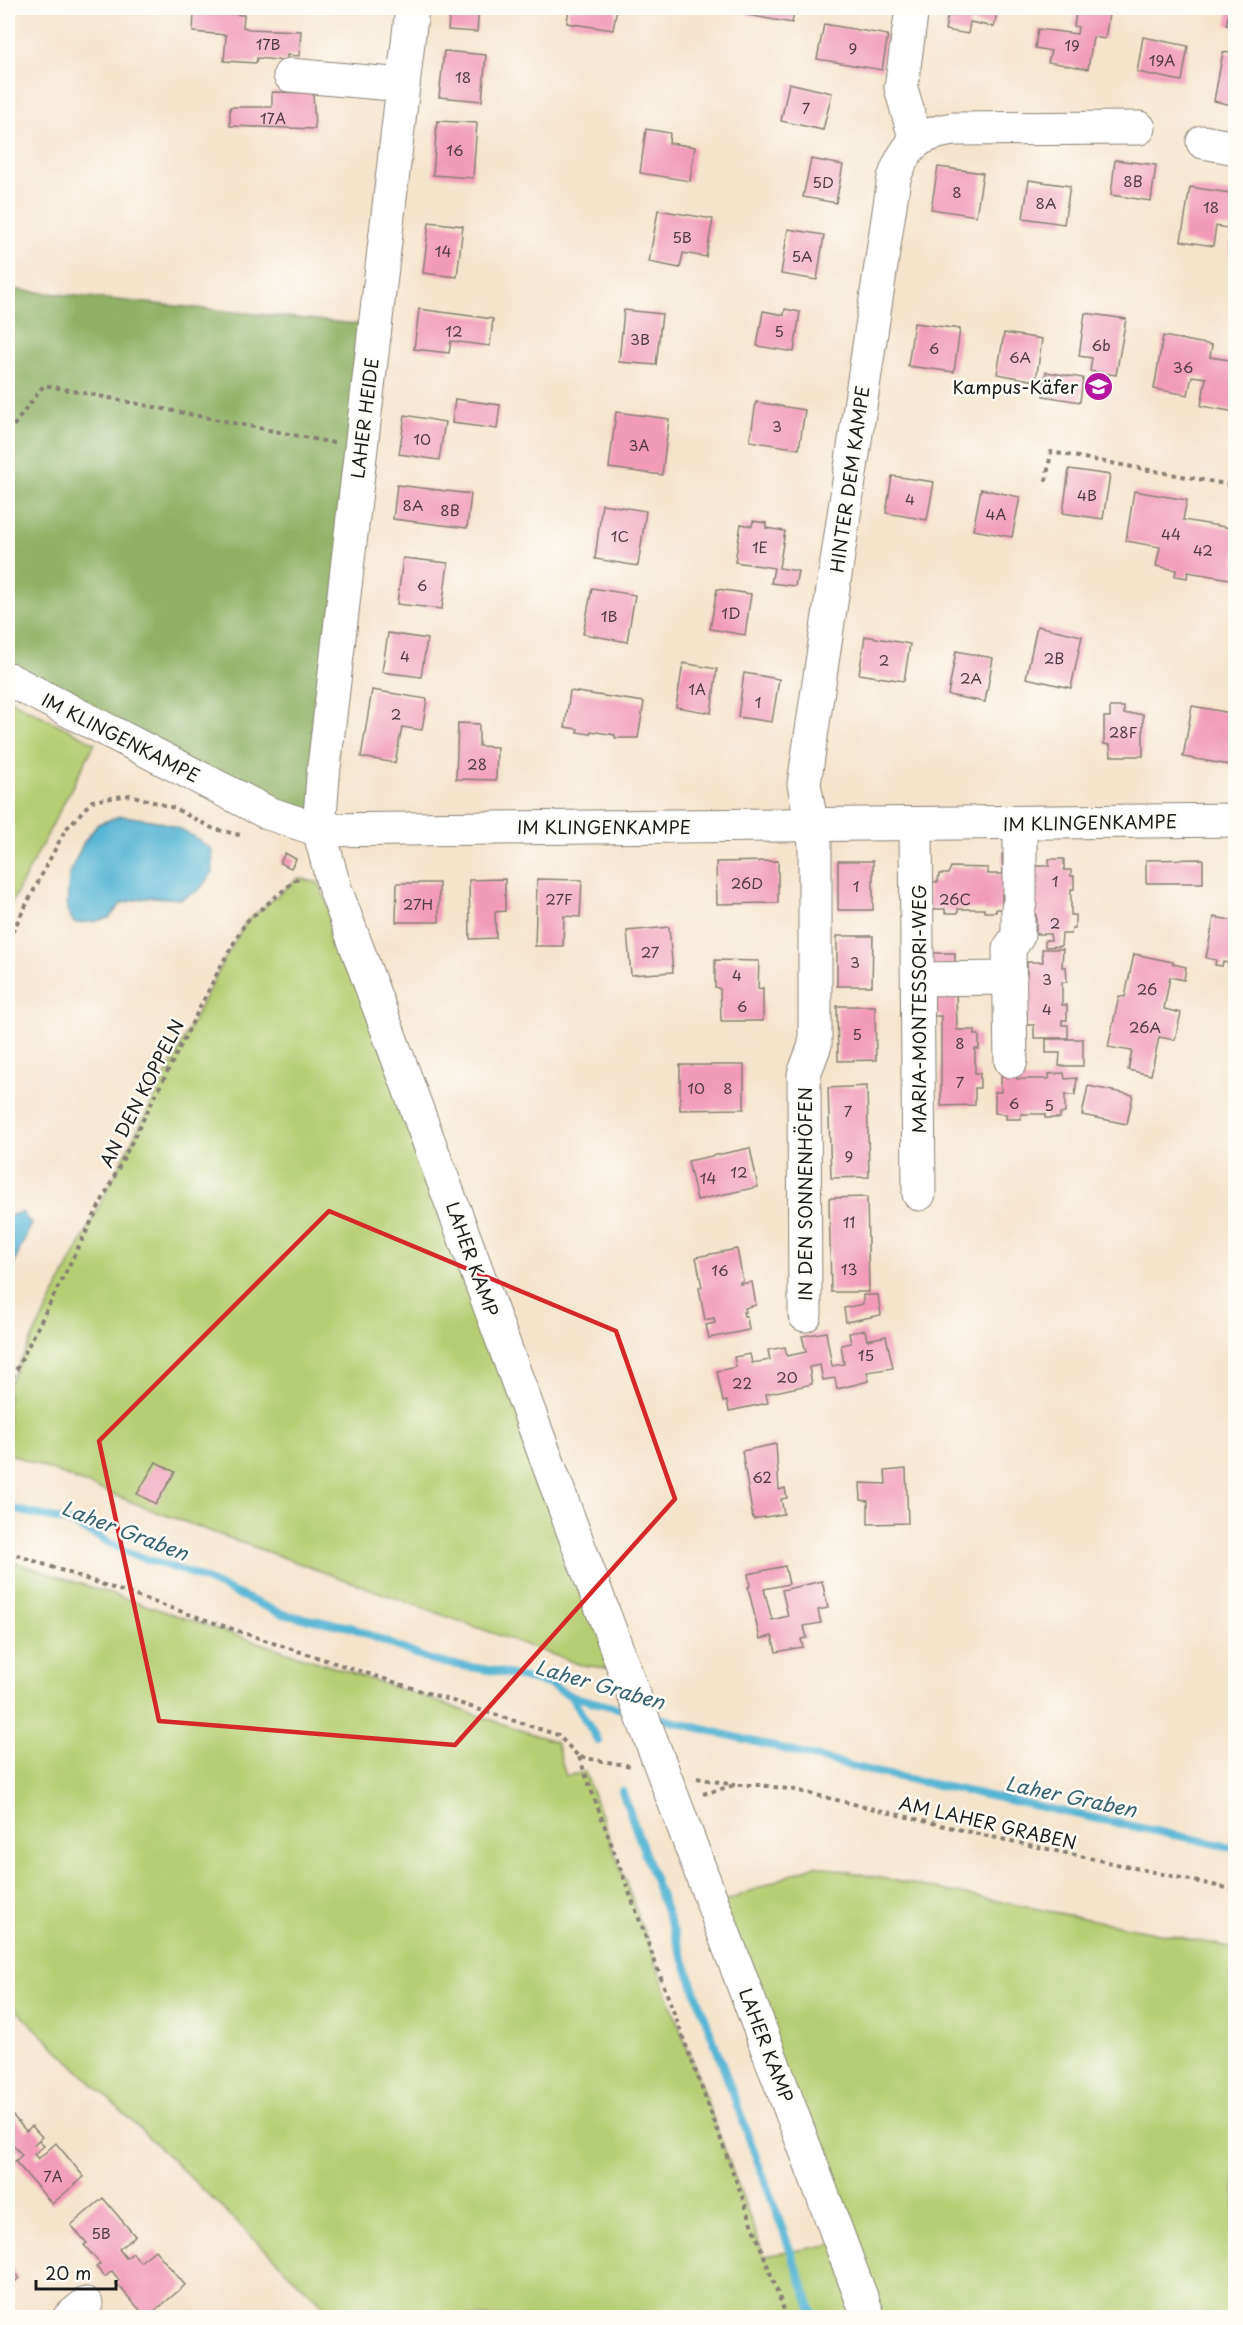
<svg xmlns="http://www.w3.org/2000/svg" width="1243" height="2325" font-family="'Playpen Sans',sans-serif">
<style>
.green{fill:#b6ce73;stroke:#697548;stroke-width:1.5}
.forest{fill:#90b165;stroke:#566640;stroke-width:1.5}
.water{fill:#56b5d4;stroke:#396878;stroke-width:1.5}
.lines{fill:none;stroke-linecap:round;stroke-linejoin:round}
.stream{stroke:#56b5d4;stroke-width:8}
.building{fill:#f19bb9}
.minor-casing{stroke:#888074;stroke-width:35}
.path{stroke:#888074;stroke-width:4;stroke-dasharray:4.5 4.5;stroke-linecap:butt}
.minor{stroke:#fff;stroke-width:33}
.marked{fill:none;stroke:#d62828;stroke-width:4.5;stroke-linejoin:round}
.labels{text-anchor:middle;dominant-baseline:central;stroke-width:5;stroke-linejoin:round;paint-order:stroke}
.number-label{font-size:15px;fill:#513c43}
.poi-label{font-size:18px;fill:#1c1c1c;stroke:#fdfcf7;text-anchor:end}
.street-label{font-size:18px;fill:#1c1c1c;stroke:#fdfcf7}
.water-label{font-size:20px;font-style:italic;fill:#36616f;stroke:#fdfcf7}
</style>
<rect width="100%" height="100%" fill="#fdfcf7"/>
<filter id="ink" filterUnits="userSpaceOnUse"><feTurbulence type="fractalNoise" baseFrequency=".0167" numOctaves="2"/><feDisplacementMap in="SourceGraphic" scale="12" xChannelSelector="R" yChannelSelector="G"/><feConvolveMatrix kernelMatrix="1 2 1 2 8 2 1 2 1" color-interpolation-filters="sRGB"/></filter>
<filter id="wash" filterUnits="userSpaceOnUse"><feTurbulence type="fractalNoise" baseFrequency=".008" numOctaves="4" result="noise"/><feDisplacementMap in="SourceGraphic" scale="24" xChannelSelector="R" yChannelSelector="G"/><feGaussianBlur stdDeviation="1.35" result="paint"/><feColorMatrix in="noise" values="0 0 0 0 0 0 0 0 0 0 0 0 0 0 0 0 0 1.4 0 .05"/><feComposite in="paint" operator="in"/></filter>
<g filter="url(#wash)">
<rect width="100%" height="100%" fill="#f5e4cc"/>
<!-- green -->
<g class="green">
<path d="M8 699 95 743 8 910Z"/>
<path d="M298 878 319 883 616 1669 581 1665 157 1512 8 1453V1386L223 962 246 922Z"/>
<path d="M8 1560 418 1695 556 1742 566 1776 585 1772 764 2256 840 2243 714 1906 815 1865 1235 1948V2317H335L8 2002Z"/>
</g>
<!-- forest -->
<path class="forest" d="M8 289 375 326 319 830 8 668Z"/>
<!-- water -->
<g class="water">
<path d="M120 816C161 820 179 823 212 850L213 872 199 890 181 899 150 897 122 903 109 918 92 922 74 923 67 910 69 874 84 842 98 824Z"/>
<path d="M22 1212 31 1224 8 1277V1216Z"/>
</g>
<g class="lines">
<!-- stream -->
<g class="stream">
<path d="M8 1508 69 1522 131 1554 190 1573 282 1614 350 1627 432 1661 495 1671 549 1684 571 1696 632 1712"/>
<path d="M571 1696 598 1741"/>
<path d="M651 1716 875 1772 1236 1848"/>
<path d="M622 1791 815 2318"/>
</g>
</g>
<g id="blocks">
<!-- building -->
<g class="building">
<path d="M450 8H479L477 32 448 30Z"/>
<path d="M569 8H617L613 30 567 23Z"/>
<path d="M748 8H795L792 23 747 15Z"/>
<path d="M949 8H998L994 27 970 22 968 34 945 30Z"/>
<path d="M1077 8H1110L1105 39 1093 37 1088 69 1048 62 1051 51 1035 48 1038 29 1077 34 1078 27 1074 26Z"/>
<path d="M1230 8H1236V27L1226 25Z"/>
<path d="M194 11 244 15 243 27 249 29 301 31 299 56 287 55V61L257 58 256 63 224 61 226 35 193 32Z"/>
<path d="M824 24 888 35 882 70 817 59Z"/>
<path d="M1143 37 1188 46 1182 81 1137 72Z"/>
<path d="M444 51 486 55 482 101 439 97Z"/>
<path d="M1223 52 1236 54V106L1214 101Z"/>
<path d="M789 83 832 93 823 130 781 121Z"/>
<path d="M272 92 313 93 315 129 230 126V107H272Z"/>
<path d="M437 121 477 123 473 178 433 175Z"/>
<path d="M646 129 670 133 669 143 695 147 690 181 640 173Z"/>
<path d="M811 159 843 165 836 203 803 197Z"/>
<path d="M1115 160 1156 165 1151 201 1111 195Z"/>
<path d="M938 167 983 173 976 216 931 209Z"/>
<path d="M1029 180 1070 186 1064 224 1023 218Z"/>
<path d="M1190 187 1236 194V257L1229 256 1233 229 1216 226 1213 246 1181 241Z"/>
<path d="M658 210 713 219 706 257 683 253 680 268 649 262Z"/>
<path d="M429 222 463 226 457 277 423 273Z"/>
<path d="M788 229 824 235 817 280 781 274Z"/>
<path d="M419 309 493 319 490 346 451 341 449 353 414 349Z"/>
<path d="M785 309 800 312 794 352 757 346 763 311 784 315Z"/>
<path d="M624 310 662 314 656 365 619 362Z"/>
<path d="M1085 313 1126 319 1116 375 1090 371 1092 358 1079 356Z"/>
<path d="M914 323 960 329 954 372 908 366Z"/>
<path d="M1004 333 1042 339 1036 381 997 374Z"/>
<path d="M1163 336 1212 345 1210 357 1236 361V412L1201 406 1206 378 1192 376 1188 395 1154 389Z"/>
<path d="M1046 372 1083 378 1080 402 1043 396Z"/>
<path d="M455 399 500 405 497 429 452 423Z"/>
<path d="M756 402 805 410 799 449 750 441Z"/>
<path d="M616 412 669 419 662 475 609 468Z"/>
<path d="M405 415 445 422 439 460 399 454Z"/>
<path d="M1069 469 1110 475 1103 519 1063 513Z"/>
<path d="M892 476 934 482 927 520 886 513Z"/>
<path d="M397 485 471 494 467 528 393 519Z"/>
<path d="M981 489 1020 497 1012 537 973 530Z"/>
<path d="M1134 491 1187 500 1183 520 1236 529V580L1188 572 1187 578 1175 576 1176 570 1156 566 1160 547 1126 541Z"/>
<path d="M602 504 646 511 638 566 595 559Z"/>
<path d="M753 521 766 523V528L785 531 779 568 798 571 795 586 771 583 774 568 735 562 741 524 752 526Z"/>
<path d="M403 558 448 563 442 609 397 604Z"/>
<path d="M592 588 635 595 627 642 583 634Z"/>
<path d="M717 589 751 594 745 635 710 629Z"/>
<path d="M1037 626 1082 636 1071 688 1026 678Z"/>
<path d="M388 633 427 639 421 677 382 672Z"/>
<path d="M865 636 910 644 904 681 859 674Z"/>
<path d="M956 651 993 658 985 702 948 695Z"/>
<path d="M683 663 717 669 711 713 676 707Z"/>
<path d="M744 673 779 679 772 722 738 717Z"/>
<path d="M372 690 427 699 422 730 402 727 395 763 361 757Z"/>
<path d="M570 691 644 702 638 738H615V735L591 731 590 734 577 732 578 729 565 727Z"/>
<path d="M1192 706 1236 714V766L1183 757Z"/>
<path d="M1110 707H1124V714H1143V756H1111L1110 745 1104 744V717H1110Z"/>
<path d="M458 723 479 724V746L497 747 496 780 456 779Z"/>
<path d="M285 853 296 859 291 868 280 863Z"/>
<path d="M1002 854H1016V894H1002V909H996V912H984V909H958V913H945V909H928V882H938L939 874H948L951 867 988 868V874H1003Z"/>
<path d="M1049 859H1064V870H1071V876H1074V889H1071V915H1075V928H1072L1071 934H1062L1061 946 1045 947V940H1051L1050 934H1036V915L1033 911 1036 908V866H1049Z"/>
<path d="M1203 859V883H1146V860Z"/>
<path d="M778 861V903L717 904 716 862Z"/>
<rect x="838" y="861" width="35" height="49"/>
<path d="M505 879V911L495 912 496 938 470 939 469 880Z"/>
<path d="M537 879 582 880 580 917 564 916 563 946H535Z"/>
<path d="M397 883H439V922H396Z"/>
<path d="M1214 917 1236 921V964L1223 962 1222 966 1215 965 1216 960 1206 958Z"/>
<path d="M669 927 673 972 631 975 627 931Z"/>
<path d="M837 936H873L872 986H837Z"/>
<path d="M1042 949H1063L1062 967H1066L1067 982H1062V1005H1067V1020H1062V1025H1068V1038H1034V1025H1027V1012H1021L1020 976 1027 975V962H1043Z"/>
<rect x="931" y="953" width="24" height="13"/>
<path d="M1134 954 1173 962V964L1186 967 1184 980 1170 977 1164 1009 1181 1013 1175 1040 1159 1037 1151 1075 1128 1070 1132 1051 1108 1047 1119 996 1125 997Z"/>
<path d="M715 960 759 961 758 989 763 988V1021H721L720 989 715 987Z"/>
<path d="M956 989 957 1030H975V1035H979V1049H975V1073H980V1088H975V1105L941 1106V1016H928L933 990Z"/>
<path d="M837 1006H875L876 1060 838 1061Z"/>
<path d="M1046 1039H1083V1066H1059L1060 1053H1046Z"/>
<path d="M680 1065H744V1109L680 1110Z"/>
<path d="M1064 1073 1065 1079 1077 1078 1075 1095H1065V1113L1060 1114V1118H1045V1114H1021V1119H1006V1114L995 1113V1092H1001V1076L1017 1075V1079H1049V1074Z"/>
<path d="M867 1086 869 1177 831 1178 828 1088Z"/>
<path d="M1088 1086 1133 1095 1127 1124 1082 1115Z"/>
<path d="M750 1148 758 1187 697 1200 688 1161Z"/>
<path d="M867 1197 869 1292H831L829 1198Z"/>
<path d="M737 1249 743 1281 740 1282V1284L752 1282 756 1305 745 1308 746 1312H743L744 1316H747L749 1330 709 1338 706 1325 715 1323 714 1318 705 1320 699 1288 702 1287 696 1257Z"/>
<path d="M863 1295H878L881 1315 846 1322 844 1308 863 1304Z"/>
<path d="M865 1330 867 1340 886 1336 893 1368 867 1372 869 1381 837 1389 835 1378 823 1380 820 1365 809 1367 812 1384 766 1394 768 1403 729 1411 727 1401 723 1402 717 1371 736 1367 734 1357 750 1354 752 1363 770 1360 768 1350 785 1347 787 1356 806 1352 802 1336 826 1332 832 1366 844 1364 841 1345 851 1343 849 1333Z"/>
<path d="M776 1444 779 1490 785 1488 787 1498 781 1499 784 1514 753 1519 742 1451Z"/>
<path d="M156 1462 175 1472 156 1504 137 1494Z"/>
<path d="M906 1469 908 1523 868 1524V1501L861 1500 860 1483 886 1484 885 1471Z"/>
<path d="M785 1566 789 1584 764 1589 772 1620 788 1616 782 1590 822 1581 828 1608 818 1610 821 1623 804 1626 807 1638 801 1639 803 1647 776 1652 772 1636 760 1639 748 1587 750 1586 748 1574Z"/>
<path d="M8 2110 26 2131 32 2126 42 2137 33 2145 39 2140 44 2146 34 2154 38 2159 56 2143 84 2177 52 2204 15 2161 22 2155 13 2145 8 2150Z"/>
<path d="M103 2198 135 2236 119 2249 126 2258 133 2253 140 2262 155 2250 185 2285 147 2318 116 2283 119 2280 112 2271 105 2277 96 2267 100 2264 84 2245 87 2243 71 2225Z"/>
<path d="M8 2264 19 2278 8 2288Z"/>
</g>
</g>
</g>
<g filter="url(#ink)">
<use href="#blocks" fill-opacity="0" stroke="#888074" stroke-width="1.5"/>
<g class="lines">
<defs>
<g id="minor">
<path d="M412 8 323 776 319 830 334 886 631 1687 869 2318"/>
<path d="M912 8 901 88 916 141"/>
<path d="M290 75 403 85"/>
<path d="M1203 142 1236 148"/>
<path d="M8 679 268 813 319 830 1236 820"/>
<path d="M916 824 919 1194"/>
<path d="M918 979 1010 978"/>
<path d="M1011 1061 1009 949 1018 936V908L1020 903V823"/>
<path d="M805 1315 804 1074 815 1045V844L804 784 894 178C906 144 917 135 953 129L1139 128"/>
<path d="M69 2318 86 2304"/>
</g>
</defs>
<!-- minor casing -->
<use href="#minor" class="minor-casing"/>
<!-- path -->
<g class="path">
<path d="M8 433 44 385 334 443"/>
<path d="M1046 481 1051 452 1236 486"/>
<path d="M8 940 65 830 92 801 130 795 174 808 214 829 240 835"/>
<path d="M8 1386 223 962 246 922 298 878 299 874"/>
<path d="M8 1552 279 1645 558 1735 579 1757 631 1766"/>
<path d="M579 1757 787 2318"/>
<path d="M697 1778 735 1785"/>
<path d="M703 1794 735 1785H760L795 1790 974 1833 1236 1890"/>
</g>
<!-- minor -->
<use href="#minor" class="minor"/>
</g>
</g>
<!-- marked area -->
<path class="marked" d="M329 1211 616 1331 675 1499 455 1745 159 1721 99 1441Z"/>
<!-- icons -->
<defs>
<symbol id="school-disc" viewBox="-11 -11 22 22"><circle r="9.5" fill="#b5179e" stroke="#fdfcf7"/><path d="M0-5L7-2L0 1L-7-2ZM-4 1L0 2.5L4 1V4Q0 6-4 4Z" fill="#fff"/></symbol>
</defs>
<g fill-rule="evenodd">
<use href="#school-disc" x="1082" y="370" width="33" height="33"/>
</g>
<g class="labels">
<!-- number labels -->
<g class="number-label">
<text x="268" y="43">17B</text>
<text x="1072" y="44">19</text>
<text x="853" y="47">9</text>
<text x="1162" y="59">19A</text>
<text x="463" y="76">18</text>
<text x="806" y="107">7</text>
<text x="273" y="117">17A</text>
<text x="455" y="149">16</text>
<text x="1133" y="180">8B</text>
<text x="823" y="181">5D</text>
<text x="957" y="191">8</text>
<text x="1046" y="202">8A</text>
<text x="1211" y="206">18</text>
<text x="682" y="236">5B</text>
<text x="443" y="250">14</text>
<text x="802" y="255">5A</text>
<text x="454" y="330">12</text>
<text x="779" y="330">5</text>
<text x="640" y="338">3B</text>
<text x="1101" y="344">6b</text>
<text x="934" y="347">6</text>
<text x="1020" y="356">6A</text>
<text x="1183" y="366">36</text>
<text x="777" y="425">3</text>
<text x="422" y="438">10</text>
<text x="639" y="444">3A</text>
<text x="1087" y="494">4B</text>
<text x="910" y="498">4</text>
<text x="413" y="504">8A</text>
<text x="450" y="509">8B</text>
<text x="996" y="513">4A</text>
<text x="1171" y="533">44</text>
<text x="620" y="535">1C</text>
<text x="760" y="546">1E</text>
<text x="1203" y="549">42</text>
<text x="422" y="584">6</text>
<text x="731" y="612">1D</text>
<text x="609" y="615">1B</text>
<text x="405" y="655">4</text>
<text x="1054" y="657">2B</text>
<text x="884" y="659">2</text>
<text x="971" y="677">2A</text>
<text x="697" y="688">1A</text>
<text x="758" y="701">1</text>
<text x="396" y="713">2</text>
<text x="1123" y="731">28F</text>
<text x="477" y="763">28</text>
<text x="1055" y="880">1</text>
<text x="747" y="882">26D</text>
<text x="856" y="885">1</text>
<text x="559" y="898">27F</text>
<text x="955" y="898">26C</text>
<text x="418" y="903">27H</text>
<text x="1055" y="922">2</text>
<text x="650" y="951">27</text>
<text x="855" y="961">3</text>
<text x="737" y="974">4</text>
<text x="1047" y="978">3</text>
<text x="1147" y="988">26</text>
<text x="742" y="1005">6</text>
<text x="1047" y="1008">4</text>
<text x="1145" y="1026">26A</text>
<text x="857" y="1033">5</text>
<text x="960" y="1042">8</text>
<text x="960" y="1081">7</text>
<text x="696" y="1087">10</text>
<text x="728" y="1087">8</text>
<text x="1014" y="1102">6</text>
<text x="1049" y="1104">5</text>
<text x="848" y="1110">7</text>
<text x="849" y="1155">9</text>
<text x="739" y="1171">12</text>
<text x="708" y="1177">14</text>
<text x="849" y="1221">11</text>
<text x="849" y="1268">13</text>
<text x="720" y="1269">16</text>
<text x="866" y="1354">15</text>
<text x="787" y="1376">20</text>
<text x="742" y="1382">22</text>
<text x="762" y="1476">62</text>
<text x="53" y="2175">7A</text>
<text x="101" y="2232">5B</text>
</g>
<!-- poi labels -->
<g class="poi-label">
<text x="1078" y="386">Kampus-Käfer</text>
</g>
<!-- street labels -->
<g class="street-label">
<text transform="translate(364 418) rotate(-83)">LAHER HEIDE</text>
<text transform="translate(849 479) rotate(-82)">HINTER DEM KAMPE</text>
<text transform="translate(121 737) rotate(27)">IM KLINGENKAMPE</text>
<text transform="translate(1090 822) rotate(-1)">IM KLINGENKAMPE</text>
<text x="604" y="826">IM KLINGENKAMPE</text>
<text transform="translate(918 1009) rotate(-90)">MARIA-MONTESSORI-WEG</text>
<text transform="translate(141 1093) rotate(-63)">AN DEN KOPPELN</text>
<text transform="translate(804 1194) rotate(-90)">IN DEN SONNENHÖFEN</text>
<text transform="translate(473 1259) rotate(70)">LAHER KAMP</text>
<text transform="translate(988 1822) rotate(13)">AM LAHER GRABEN</text>
<text transform="translate(767 2045) rotate(69)">LAHER KAMP</text>
</g>
<!-- water labels -->
<g class="water-label">
<text transform="translate(125 1530) rotate(21)">Laher Graben</text>
<text transform="translate(600 1684) rotate(16)">Laher Graben</text>
<text transform="translate(1071 1796) rotate(12)">Laher Graben</text>
</g>
</g>
<!-- margin -->
<rect width="1243" height="2325" fill="none" stroke="#fdfcf7" stroke-width="30"/>
<!-- scale -->
<path d="M36 2280v9h80v-9" fill="none" stroke="#1c1c1c" stroke-width="3"/>
<text x="45" y="2280" font-size="18" fill="#1c1c1c" stroke="#fdfcf7" stroke-width="4.5" paint-order="stroke">20 m</text>
</svg>
